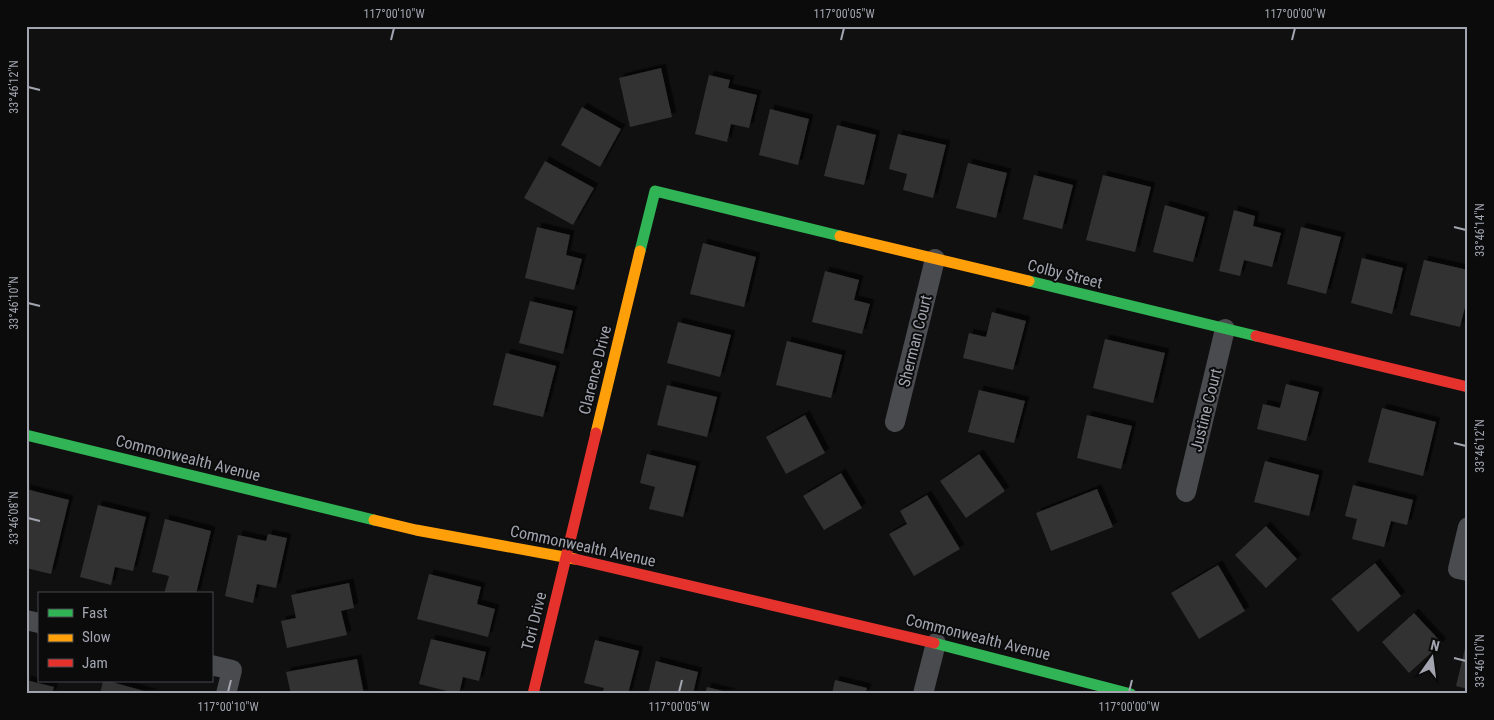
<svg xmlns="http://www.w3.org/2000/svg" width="1494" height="720" font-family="'Roboto Condensed',sans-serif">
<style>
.building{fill:#313133;filter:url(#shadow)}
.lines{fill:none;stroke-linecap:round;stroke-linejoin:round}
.street{stroke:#4a4b4f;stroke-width:20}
.fast{stroke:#30b455;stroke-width:11}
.slow{stroke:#ff9f0a;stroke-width:11}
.jam{stroke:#e5322d;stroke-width:11}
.ticks{fill:none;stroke:#a2a5b0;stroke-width:2}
.labels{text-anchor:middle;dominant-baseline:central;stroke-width:4;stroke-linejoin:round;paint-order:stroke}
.street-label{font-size:16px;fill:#a2a5b0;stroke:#0b0b0c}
.neatline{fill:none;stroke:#a2a5b0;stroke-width:2}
.ticks-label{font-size:12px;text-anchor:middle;fill:#a2a5b0}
</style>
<defs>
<filter id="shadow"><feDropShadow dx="4.5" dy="-4.5" stdDeviation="0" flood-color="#0009"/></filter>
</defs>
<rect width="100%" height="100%" fill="#101011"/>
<!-- building -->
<g class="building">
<path d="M661 68 672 117 630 127 619 78Z"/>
<path d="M709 75 730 80 728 88 757 95 749 128 731 124 727 142 695 134Z"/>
<path d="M582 107 621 129 600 167 561 145Z"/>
<path d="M770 109 809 119 798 165 759 155Z"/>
<path d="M837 125 876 135 864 185 824 176Z"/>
<path d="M898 134 946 145 933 198 903 190 907 174 889 169Z"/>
<path d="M545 161 594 188 573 225 524 198Z"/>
<path d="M968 163 1007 173 996 218 956 208Z"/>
<path d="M1034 175 1073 185 1062 229 1023 219Z"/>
<path d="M1103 175 1151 187 1135 252 1086 240Z"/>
<path d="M1165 205 1205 217 1193 262 1153 252Z"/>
<path d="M1234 210 1255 216 1253 226 1281 233 1272 267 1244 260 1240 276 1219 271Z"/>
<path d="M537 227 570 235 566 255 582 259 574 290 525 278Z"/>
<path d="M1301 227 1341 237 1326 294 1287 284Z"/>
<path d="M703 243 756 257 744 307 690 294Z"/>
<path d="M1362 258 1403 268 1392 314 1351 303Z"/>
<path d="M1424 260 1468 270V295L1460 327 1410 315Z"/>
<path d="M825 271 859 280 854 300 870 304 862 334 812 322Z"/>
<path d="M530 301 573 311 563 354 519 343Z"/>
<path d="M992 312 1026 321 1013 370 963 358 969 333 986 337Z"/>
<path d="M678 322 731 335 720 377 667 363Z"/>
<path d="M1105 339 1165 353 1153 403 1093 388Z"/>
<path d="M787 341 842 355 831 398 776 385Z"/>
<path d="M506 353 556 366 543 417 493 405Z"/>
<path d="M1286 384 1319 392 1306 441 1257 429 1263 404 1280 408Z"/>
<path d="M667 385 717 397 707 437 657 425Z"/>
<path d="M979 390 1025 401 1014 443 968 432Z"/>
<path d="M1382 408 1436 422 1423 476 1368 462Z"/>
<path d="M805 415 825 453 786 474 766 437Z"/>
<path d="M1087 415 1132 426 1121 469 1077 458Z"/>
<path d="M647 454 696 466 683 517 649 509 655 487 640 483Z"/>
<path d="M979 454 1005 491 966 518 940 481Z"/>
<path d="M1265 461 1319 475 1309 516 1254 502Z"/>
<path d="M841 473 862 508 824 530 803 496Z"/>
<path d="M1353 485 1413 500 1407 525 1391 521 1384 547 1352 539 1357 519 1345 516Z"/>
<path d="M26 489 69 500 51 574 26 568Z"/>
<path d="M1097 489 1113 527 1051 551 1036 513Z"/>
<path d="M927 495 960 549 914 576 889 534 907 524 900 511Z"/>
<path d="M98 505 146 517 133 571 115 567 111 585 80 577Z"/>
<path d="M165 519 211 531 196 594H164L169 576 152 572Z"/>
<path d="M1266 526 1297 559 1266 588 1235 555Z"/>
<path d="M268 534 287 538 276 588 257 584 253 603 225 596 238 535 266 541Z"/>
<path d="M1375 563 1401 596 1358 632 1331 599Z"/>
<path d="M1218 565 1245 611 1199 639 1171 593Z"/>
<path d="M429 574 481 587 477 604 495 609 488 637 417 619Z"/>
<path d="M349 583 354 608 341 611 347 635 287 648 281 621 296 618 291 595Z"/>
<path d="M1414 613 1442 643 1409 673 1382 642Z"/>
<path d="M431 639 486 652 479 681 463 677 459 694 419 684Z"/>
<path d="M595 640 639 651 628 694H602L604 688 584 683Z"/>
<path d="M1467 640H1468V689L1456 686Z"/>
<path d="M357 659 364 694H291L286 672Z"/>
<path d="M656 661 698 672 693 694H648Z"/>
<path d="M26 680 54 687 52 694H26Z"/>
<path d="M835 680 867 688 865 694H832Z"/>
<path d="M103 681H108L155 694H100Z"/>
<path d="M707 687 731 693V694H705Z"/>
</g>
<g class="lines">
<!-- street -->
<g class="street">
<path d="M895 422 935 259"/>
<path d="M1186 492 1225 329"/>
<path d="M1468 527 1458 569 1468 571"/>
<path d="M26 620 39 623"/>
<path d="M211 665 232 670 226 694"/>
<path d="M923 694 936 643"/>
</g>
<!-- fast -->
<g class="fast">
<path d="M640 251 655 191 840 236"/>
<path d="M1029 281 1256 336"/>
<path d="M26 435 374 520"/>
<path d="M934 643 1131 694"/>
</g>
<!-- slow -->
<g class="slow">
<path d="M840 236 1029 281"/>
<path d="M596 433 640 251"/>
<path d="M374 520 416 530 575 559"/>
</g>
<!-- jam -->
<g class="jam">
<path d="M1256 336 1468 387"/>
<path d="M575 559 934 643"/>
<path d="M533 694 596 433"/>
</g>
</g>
<!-- ticks -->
<path class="ticks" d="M391 40 394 28M841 40 844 28M1292 40 1295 28M28 87 40 90M1454 227 1466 230M28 303 40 306M1454 443 1466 446M28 518 40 521M1454 658 1466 661M228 692 231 680M679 692 682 680M1129 692 1132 680"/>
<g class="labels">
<!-- street labels -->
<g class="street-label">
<text transform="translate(1065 274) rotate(14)">Colby Street</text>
<text transform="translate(915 341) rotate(-76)">Sherman Court</text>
<text transform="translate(595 370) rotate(-76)">Clarence Drive</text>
<text transform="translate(1206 410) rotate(-76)">Justine Court</text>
<text transform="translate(188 458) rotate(14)">Commonwealth Avenue</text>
<text transform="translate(583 546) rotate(12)">Commonwealth Avenue</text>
<text transform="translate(534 621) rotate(-76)">Tori Drive</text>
<text transform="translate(978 637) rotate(14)">Commonwealth Avenue</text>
</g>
</g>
<!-- border -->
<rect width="1494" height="720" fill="none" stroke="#0b0b0c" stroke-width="55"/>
<!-- legend -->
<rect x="38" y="592" width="175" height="90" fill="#0b0b0c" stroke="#47494e"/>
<rect x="48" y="609" width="25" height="8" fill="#30b455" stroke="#47494e"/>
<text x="82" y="618" font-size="15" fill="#a2a5b0">Fast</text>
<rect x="48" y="634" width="25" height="8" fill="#ff9f0a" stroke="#47494e"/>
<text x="82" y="642" font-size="15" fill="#a2a5b0">Slow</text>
<rect x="48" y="659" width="25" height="8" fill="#e5322d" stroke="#47494e"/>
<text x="82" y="668" font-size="15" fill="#a2a5b0">Jam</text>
<!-- north arrow -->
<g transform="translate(1432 658) rotate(14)" stroke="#0b0b0c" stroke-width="4" paint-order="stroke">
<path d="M0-4L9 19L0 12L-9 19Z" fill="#a2a5b0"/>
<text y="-8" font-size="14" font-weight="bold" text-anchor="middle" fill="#a2a5b0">N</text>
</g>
<rect x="28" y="28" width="1438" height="664" class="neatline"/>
<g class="ticks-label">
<text x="394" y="18">117°00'10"W</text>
<text x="844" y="18">117°00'05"W</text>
<text x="1295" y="18">117°00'00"W</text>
<text transform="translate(14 87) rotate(-90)" y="4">33°46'12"N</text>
<text transform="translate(1480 230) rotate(-90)" y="4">33°46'14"N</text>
<text transform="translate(14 303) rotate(-90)" y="4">33°46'10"N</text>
<text transform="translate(1480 446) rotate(-90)" y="4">33°46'12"N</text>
<text transform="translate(14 518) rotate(-90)" y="4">33°46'08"N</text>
<text transform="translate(1480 661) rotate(-90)" y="4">33°46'10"N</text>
<text x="228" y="711">117°00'10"W</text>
<text x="679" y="711">117°00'05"W</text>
<text x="1129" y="711">117°00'00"W</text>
</g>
</svg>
